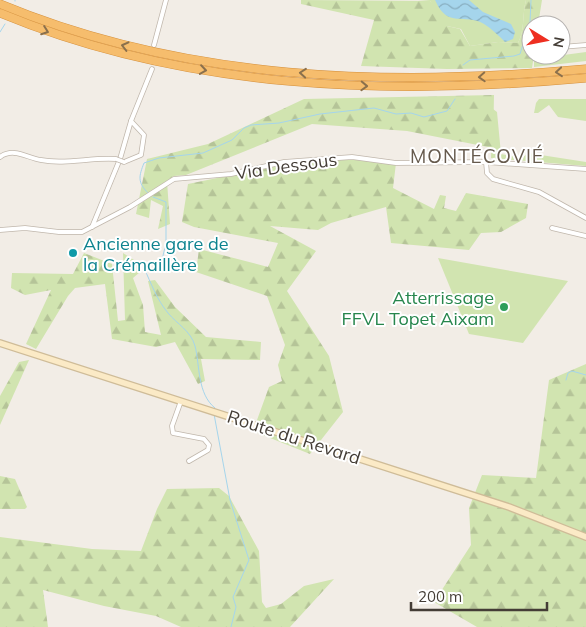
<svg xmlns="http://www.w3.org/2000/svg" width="586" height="627" font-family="Mulish,sans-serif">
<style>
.grass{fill:#d1e4b0}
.forest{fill:url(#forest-firs)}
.water{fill:url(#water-waves)}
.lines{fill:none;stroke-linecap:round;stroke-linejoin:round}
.stream{stroke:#a5d5ec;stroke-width:1}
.street-casing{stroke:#c0b7ac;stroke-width:5.5}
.secondary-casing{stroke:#cfbc98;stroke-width:8}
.highway-casing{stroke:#d4903d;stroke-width:9}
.street{stroke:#fff;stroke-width:4}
.secondary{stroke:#fbeac6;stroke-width:5.5}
.highway{stroke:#f6bd6d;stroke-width:8}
.street-bridge-casing{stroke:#c0b7ac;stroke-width:5.5;stroke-linecap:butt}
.street-bridge{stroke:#fff;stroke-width:4}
.oneway{stroke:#8b704c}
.culture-dot{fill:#0f9aa8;stroke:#fff;stroke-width:2}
.leisure-dot{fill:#2e9e5b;stroke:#fff;stroke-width:2}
.labels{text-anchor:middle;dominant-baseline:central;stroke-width:4;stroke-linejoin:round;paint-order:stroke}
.street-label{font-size:18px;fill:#443d36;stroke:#fff}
.culture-label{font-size:18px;fill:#0d838f;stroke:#fff;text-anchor:start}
.leisure-label{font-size:18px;fill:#27864d;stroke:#fff;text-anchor:end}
.neighbourhood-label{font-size:19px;letter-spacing:1px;fill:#665a4d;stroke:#fff}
</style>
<defs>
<pattern id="forest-firs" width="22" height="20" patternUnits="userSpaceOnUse" patternTransform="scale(1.25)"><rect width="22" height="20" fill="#d1e4b0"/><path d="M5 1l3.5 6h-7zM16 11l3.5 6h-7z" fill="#b5c498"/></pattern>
<pattern id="water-waves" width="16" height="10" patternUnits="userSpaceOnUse" patternTransform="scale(1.25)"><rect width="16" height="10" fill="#a5d5ec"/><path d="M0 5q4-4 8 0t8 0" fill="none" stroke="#88aec0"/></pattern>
</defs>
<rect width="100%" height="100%" fill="#f2ede6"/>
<!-- grass -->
<g class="grass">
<path d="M418 0H526C522 15 525 30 518 43L498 42 470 46 461 29 447 26 430 1Z"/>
<path d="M586 52V61L534 67V59Z"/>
<path d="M539 99H586V121L558 117 549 105 538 113H534L536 103Z"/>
<path d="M493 109 497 112 501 154 522 158 528 153 586 162V166L491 158Z"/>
<path d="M438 258 568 281 523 343 469 334Z"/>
</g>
<!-- forest -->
<g class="forest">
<path d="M301 0 430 1 446 18 447 26 460 29 470 46 498 42 518 43C525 30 522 15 526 0H542L538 25H531V55H534L532 68 447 69 361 66 374 20 301 4Z"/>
<path d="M494 95 493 148 407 131 312 124 186 175 174 176 167 181 170 224 158 229 163 206 151 200 149 218 136 214 147 159 208 144 304 99Z"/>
<path d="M352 157 396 163 393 188 434 209 440 195 446 196 444 208 456 211 466 193 528 204 526 218 501 232 481 233 469 250 391 243 386 207 331 223 318 230 270 226 316 251 287 291 329 356 343 412 310 454 253 431 269 387 282 381 278 365 285 345 267 296 196 272 199 249 268 267 278 243 194 227 182 222 188 184 295 162Z"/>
<path d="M84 253 112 264 118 321 125 320 123 253 134 260 140 272 133 278 143 305 145 332 161 335 148 281 155 280 175 307 206 337 261 342 260 360 201 359 205 381 198 384 175 342 156 347 112 339 105 284 75 288 68 296 36 349 26 344 51 290 25 295 11 288 12 273 73 274Z"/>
<path d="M29 360 0 425V396L19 362Z"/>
<path d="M586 364V627H477L434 602 471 545 469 508 482 475 536 478 549 380Z"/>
<path d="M0 476 15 479 27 507 25 509H0Z"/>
<path d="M219 488 229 496 259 551 262 602 266 608 281 604 304 586 334 579 290 627H181L156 616 104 606 43 590 48 627H0V537L92 549 141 551 157 509 167 489Z"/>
</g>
<!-- water -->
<path class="water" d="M435 0H469L483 12 511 24 515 32 513 39 505 42C499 36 492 29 484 24 464 12 448 30 435 0Z"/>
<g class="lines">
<!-- stream -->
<g class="stream">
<path d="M15 1V0"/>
<path d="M0 32 5 24"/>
<path d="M463 65 470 60 514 56 520 54 530 22 531 0"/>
<path d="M148 193C137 182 139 176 144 163L159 158 203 153 232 140 244 128 251 125 279 123 320 114 374 108 396 114 411 113 424 117 447 111 455 99"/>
<path d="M147 265 162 260 166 243V202L153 197"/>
<path d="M144 268C151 283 157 300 168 313 177 324 191 331 195 346 200 365 197 394 215 408"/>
<path d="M566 380 568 373 572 371 586 375"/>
<path d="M214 414 230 500 249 560 233 597 236 607 231 627"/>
</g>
<defs>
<g id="street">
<path d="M154 45 166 0"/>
<path d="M561 47 586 45"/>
<path d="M0 157C14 147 27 158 41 160 65 165 92 157 116 159"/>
<path d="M124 162 141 155 144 135 131 121 152 69"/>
<path d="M486 162 487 173 493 179 539 192 586 218"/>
<path d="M92 227 120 159 131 121"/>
<path d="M552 228 586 236"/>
<path d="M0 230 25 228 59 232H82L130 207 174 179 231 174 284 162 352 157 396 163 486 162 586 169"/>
<path d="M181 401 172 426 173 433 204 439 209 445 208 450 189 461"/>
</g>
<path id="secondary" d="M0 343 509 507 586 537"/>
<g id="highway">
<path d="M0 4C185 81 389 87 586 69"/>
<path d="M0 13C185 90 389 96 586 78"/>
</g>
</defs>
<!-- street casing -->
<use href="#street" class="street-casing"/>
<!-- secondary casing -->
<use href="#secondary" class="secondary-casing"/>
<!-- highway casing -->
<use href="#highway" class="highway-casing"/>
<!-- street -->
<use href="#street" class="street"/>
<!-- secondary -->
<use href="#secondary" class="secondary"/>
<!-- highway -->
<use href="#highway" class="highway"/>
<defs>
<path id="street-bridge" d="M116 159 124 162"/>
</defs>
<!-- street-bridge casing -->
<use href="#street-bridge" class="street-bridge-casing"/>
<!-- street-bridge -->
<use href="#street-bridge" class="street-bridge"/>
</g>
<!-- one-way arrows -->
<defs><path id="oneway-chevron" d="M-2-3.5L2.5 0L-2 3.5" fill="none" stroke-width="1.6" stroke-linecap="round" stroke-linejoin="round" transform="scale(1.25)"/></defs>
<g class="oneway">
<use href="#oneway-chevron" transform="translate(45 31) rotate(20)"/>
<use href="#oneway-chevron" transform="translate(125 46) rotate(-166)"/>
<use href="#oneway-chevron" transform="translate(203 70) rotate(8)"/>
<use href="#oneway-chevron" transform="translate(559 72) rotate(175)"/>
<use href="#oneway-chevron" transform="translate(303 73) rotate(-175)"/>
<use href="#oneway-chevron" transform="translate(482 77) rotate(177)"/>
<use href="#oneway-chevron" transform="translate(364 86) rotate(2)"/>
</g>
<!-- markers -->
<circle class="culture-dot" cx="73" cy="253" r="5"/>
<circle class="leisure-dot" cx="504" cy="307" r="5"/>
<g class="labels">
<!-- street labels -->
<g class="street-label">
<text transform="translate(286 166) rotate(-8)">Via Dessous</text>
<text transform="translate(294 437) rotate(18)">Route du Revard</text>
</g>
<!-- culture labels -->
<g class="culture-label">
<text x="83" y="243">Ancienne gare de<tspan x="83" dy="21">la Crémaillère</tspan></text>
</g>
<!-- leisure labels -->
<g class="leisure-label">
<text x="494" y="297">Atterrissage<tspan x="494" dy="21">FFVL Topet Aixam</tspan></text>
</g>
<!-- neighbourhood labels -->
<g class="neighbourhood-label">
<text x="477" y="156">MONTÉCOVIÉ</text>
</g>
</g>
<!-- north arrow -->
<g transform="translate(546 40) rotate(100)"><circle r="24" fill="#ffffff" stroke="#b4b1af"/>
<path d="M0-4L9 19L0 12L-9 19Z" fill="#ee2f21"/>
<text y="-8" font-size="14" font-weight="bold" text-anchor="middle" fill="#443d36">N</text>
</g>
<!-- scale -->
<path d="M411 602v8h136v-8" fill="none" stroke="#443d36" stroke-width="2.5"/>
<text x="418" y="602" font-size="15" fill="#443d36" stroke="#ffffff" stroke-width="4" paint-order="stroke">200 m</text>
</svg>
